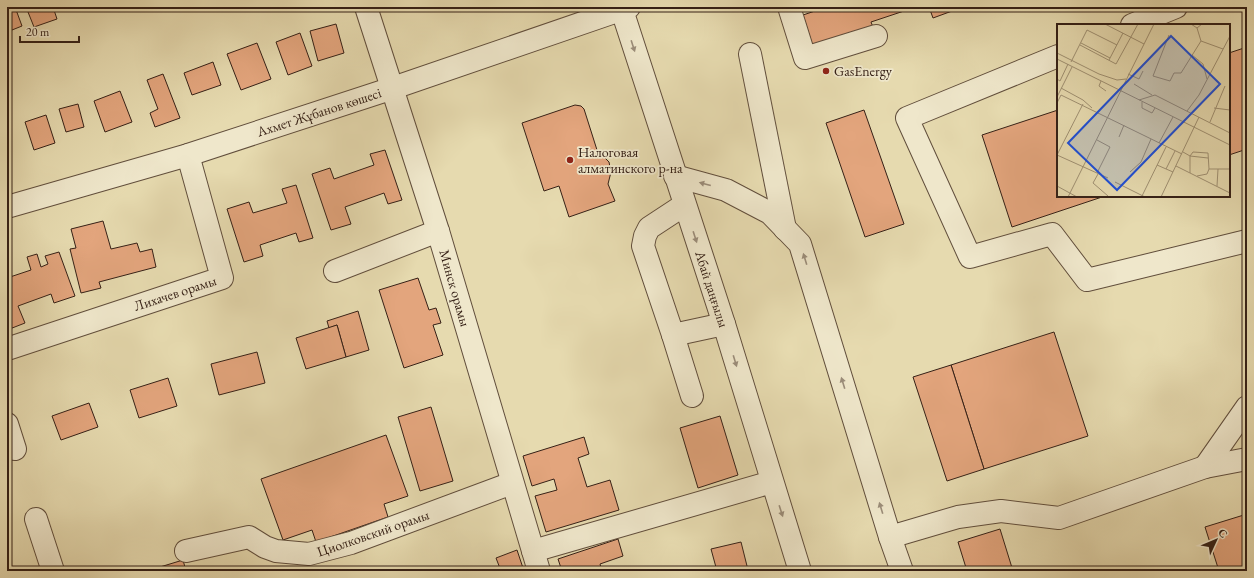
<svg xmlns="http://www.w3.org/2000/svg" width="1254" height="578" font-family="'EB Garamond',serif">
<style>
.building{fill:#e3a57d;stroke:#352016}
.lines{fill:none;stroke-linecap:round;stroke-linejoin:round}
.minor-casing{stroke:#614e3c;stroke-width:24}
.minor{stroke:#efe7cb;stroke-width:22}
.oneway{fill:#9b8d7a}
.poi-dot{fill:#8f2418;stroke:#efe7cb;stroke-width:1.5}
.labels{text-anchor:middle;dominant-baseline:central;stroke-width:3.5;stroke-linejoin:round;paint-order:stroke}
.poi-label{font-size:14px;fill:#352016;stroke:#efe7cb;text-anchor:start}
.street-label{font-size:14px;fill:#352016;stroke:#efe7cb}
.inset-road{fill:none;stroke:#9f9072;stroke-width:1}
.view{fill:#1d4ed8;fill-opacity:0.15;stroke:#1d4ed8;stroke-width:2}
.inset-edge{fill:none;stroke:#352016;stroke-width:2}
</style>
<rect width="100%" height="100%" fill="#e6daaf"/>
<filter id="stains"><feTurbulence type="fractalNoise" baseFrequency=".005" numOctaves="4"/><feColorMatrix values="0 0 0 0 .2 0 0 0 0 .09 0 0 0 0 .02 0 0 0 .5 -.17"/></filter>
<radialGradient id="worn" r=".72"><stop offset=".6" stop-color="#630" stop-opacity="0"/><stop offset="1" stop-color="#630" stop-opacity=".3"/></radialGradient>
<!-- building -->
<g class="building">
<path d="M7 7H15L22 26 7 32Z"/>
<path d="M26 7H53L57 19 34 27Z"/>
<path d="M827 7H913V8L871 22 873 27 813 47 803 15Z"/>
<path d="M929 7H963L933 18Z"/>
<path d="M336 24 344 53 318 61 310 31Z"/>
<path d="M300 33 312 66 288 75 276 42Z"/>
<path d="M257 43 271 79 241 90 227 54Z"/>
<path d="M1247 47V149L1229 155V53Z"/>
<path d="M213 62 221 85 192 95 184 73Z"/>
<path d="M163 74 180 118 155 127 150 113 158 109 147 80Z"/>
<path d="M120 91 132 122 105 132 94 101Z"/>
<path d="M78 104 84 127 66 132 59 109Z"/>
<path d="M575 105 581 106 584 109 597 150 609 162 611 172 608 184 615 201 569 217 559 186 544 191 522 123Z"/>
<path d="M864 110 904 224 865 237 826 123Z"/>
<path d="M1058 110V196H1105L1012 227 982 135Z"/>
<path d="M46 115 55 143 34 150 25 122Z"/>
<path d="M7 148 11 162 7 163Z"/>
<path d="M385 150 402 200 388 204 384 193 345 207 351 224 331 230 312 174 330 168 334 179 374 165 370 154Z"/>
<path d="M296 185 313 238 299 242 296 233 260 245 263 256 244 262 227 209 249 202 253 213 287 203 282 189Z"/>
<path d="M103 221 111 249 137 243 140 252 152 249 156 267 99 282 101 288 81 293 70 249 76 248 71 229Z"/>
<path d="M59 252 75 296 54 303 51 294 18 306 25 323 7 330V278L31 270 27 257 37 254 41 267 48 264 45 256Z"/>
<path d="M418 278 429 310 436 308 441 323 433 325 443 355 404 368 379 290Z"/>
<path d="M358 311 369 350 346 357 337 325 329 328 327 321Z"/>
<path d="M337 325 346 357 306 369 296 338Z"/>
<path d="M1054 332 1088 436 984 469 951 365Z"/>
<path d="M257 352 265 383 219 395 211 364Z"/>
<path d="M951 365 984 469 947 481 913 377Z"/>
<path d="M168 378 177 406 139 418 130 390Z"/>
<path d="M89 403 98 427 61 440 52 416Z"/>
<path d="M431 407 453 481 420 491 398 417Z"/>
<path d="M720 416 738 475 698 488 680 428Z"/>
<path d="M386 435 408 496 384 504 388 517 316 542 312 530 283 540 261 479Z"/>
<path d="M584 437 589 454 578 458 587 487 610 480 619 510 546 532 535 496 557 490 554 479 532 486 523 456Z"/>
<path d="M1247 514V570L1219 571 1205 527Z"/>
<path d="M1000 529 1013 571H967L958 542Z"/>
<path d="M618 539 623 556 600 564 602 571H562L558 559Z"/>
<path d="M741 542 748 570 717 571 711 549Z"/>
<path d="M517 550 524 571H501L496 558Z"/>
<path d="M7 553 12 571H7Z"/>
<path d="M183 560 186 571H161L160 567Z"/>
</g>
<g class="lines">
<defs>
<g id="minor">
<path d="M366 7 438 231 539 571"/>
<path d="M621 7 724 324 800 571"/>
<path d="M789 7 805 58 876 36"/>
<path d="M1132 25 1176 7"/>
<path d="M750 54 785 229"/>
<path d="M1058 56 907 118 970 257 1052 234 1087 280 1247 241"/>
<path d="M675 176 726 190 770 213 800 244 890 537 902 571"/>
<path d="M684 205 649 228 645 236 643 246 673 335 724 324"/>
<path d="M7 207 188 155 393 88 629 7"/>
<path d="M335 271 438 231"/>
<path d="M673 335 692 396"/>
<path d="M7 349 222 278 188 155"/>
<path d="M7 424 15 449"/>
<path d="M1205 467 1247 407"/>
<path d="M36 519 53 571"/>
<path d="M890 537 958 517 1001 511 1059 518 1205 467 1247 459"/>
<path d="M186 551 249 537 265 547 276 551 309 554 351 543 512 483"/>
<path d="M533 551 772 482"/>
</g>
</defs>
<!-- minor casing -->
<use href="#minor" class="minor-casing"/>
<!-- minor -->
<use href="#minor" class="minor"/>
</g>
<!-- one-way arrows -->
<defs><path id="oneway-solid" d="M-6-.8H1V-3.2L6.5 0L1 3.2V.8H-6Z"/></defs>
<g class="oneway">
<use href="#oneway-solid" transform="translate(633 46) rotate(72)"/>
<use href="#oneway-solid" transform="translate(705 184) rotate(-165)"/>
<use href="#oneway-solid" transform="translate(695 237) rotate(72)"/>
<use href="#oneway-solid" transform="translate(805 259) rotate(-107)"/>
<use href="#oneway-solid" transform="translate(735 361) rotate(73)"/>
<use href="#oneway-solid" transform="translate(843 383) rotate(-107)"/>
<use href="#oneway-solid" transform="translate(881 508) rotate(-107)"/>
<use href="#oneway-solid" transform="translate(781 511) rotate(72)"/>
</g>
<!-- markers -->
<g class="poi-dot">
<circle cx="826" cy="71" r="4"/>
<circle cx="570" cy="160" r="4"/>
</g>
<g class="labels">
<!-- poi labels -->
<g class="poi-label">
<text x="834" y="71">GasEnergy</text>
<text x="578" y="152">Налоговая<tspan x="578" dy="16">алматинского р-на</tspan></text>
</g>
<!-- street labels -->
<g class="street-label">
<text transform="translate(319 112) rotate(-18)">Ахмет Жұбанов көшесі</text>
<text transform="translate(455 288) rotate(74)">Минск орамы</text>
<text transform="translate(712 289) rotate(72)">Абай даңғылы</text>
<text transform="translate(175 293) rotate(-18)">Лихачев орамы</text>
<text transform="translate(373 533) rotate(-19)">Циолковский орамы</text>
</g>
</g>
<!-- overview -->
<g transform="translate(1057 24)">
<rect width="173" height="173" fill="#e6daaf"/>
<path class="inset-road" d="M48 0 87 20M134 0 140 4 145 0M140 4 144 17M112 11 96 52 113 57 117 49H124L144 17 166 25M24 19 53 34M23 21 59 40 81 0M0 29 42 50 60 56 69 55M135 31 146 40 150 55M0 35 173 121M52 36 66 9M14 38 30 6 60 21M71 50 82 55 86 47M0 55 3 57 11 40M44 57 42 62 49 67M77 60 95 71M4 64 26 76 35 84M0 73 15 43M82 76 98 71 173 109M85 78V84L95 89 98 84M0 79 4 71 125 130M157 84 173 86M130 87 142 71 173 12M153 98 168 62M62 113 67 101M40 116 53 123 40 149M102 119 116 93M126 128 133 132 136 128 151 129 152 145H173M0 131 26 80M0 131 51 154M100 141 116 148M119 142 173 169M109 145 118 127M73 148 84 138 94 115M133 149V132L151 134M41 150 36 159 51 172M140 152 150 150 152 145M58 158 88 173M0 162 20 173M160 162 161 145M85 172 109 123M11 173 97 0M104 173 142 93"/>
<path class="view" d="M114 12 163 60 60 166 11 119Z"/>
<rect width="173" height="173" class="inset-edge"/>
</g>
<!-- margin -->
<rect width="1254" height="578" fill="none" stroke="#e6daaf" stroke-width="24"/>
<rect x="8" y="8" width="1238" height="562" fill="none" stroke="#352016" stroke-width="2"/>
<rect x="12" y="12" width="1230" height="554" fill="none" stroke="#352016"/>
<!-- north arrow -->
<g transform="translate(1216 540) rotate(46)" stroke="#efe7cb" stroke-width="3" paint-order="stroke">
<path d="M0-3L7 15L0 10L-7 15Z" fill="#352016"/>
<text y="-6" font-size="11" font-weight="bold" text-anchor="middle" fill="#352016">С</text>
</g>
<!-- scale -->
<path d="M20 36v6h59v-6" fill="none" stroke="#352016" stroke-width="2"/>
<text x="26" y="36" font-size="12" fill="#352016" stroke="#efe7cb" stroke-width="3" paint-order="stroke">20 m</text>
<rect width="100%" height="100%" filter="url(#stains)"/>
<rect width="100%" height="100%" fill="url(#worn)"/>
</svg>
